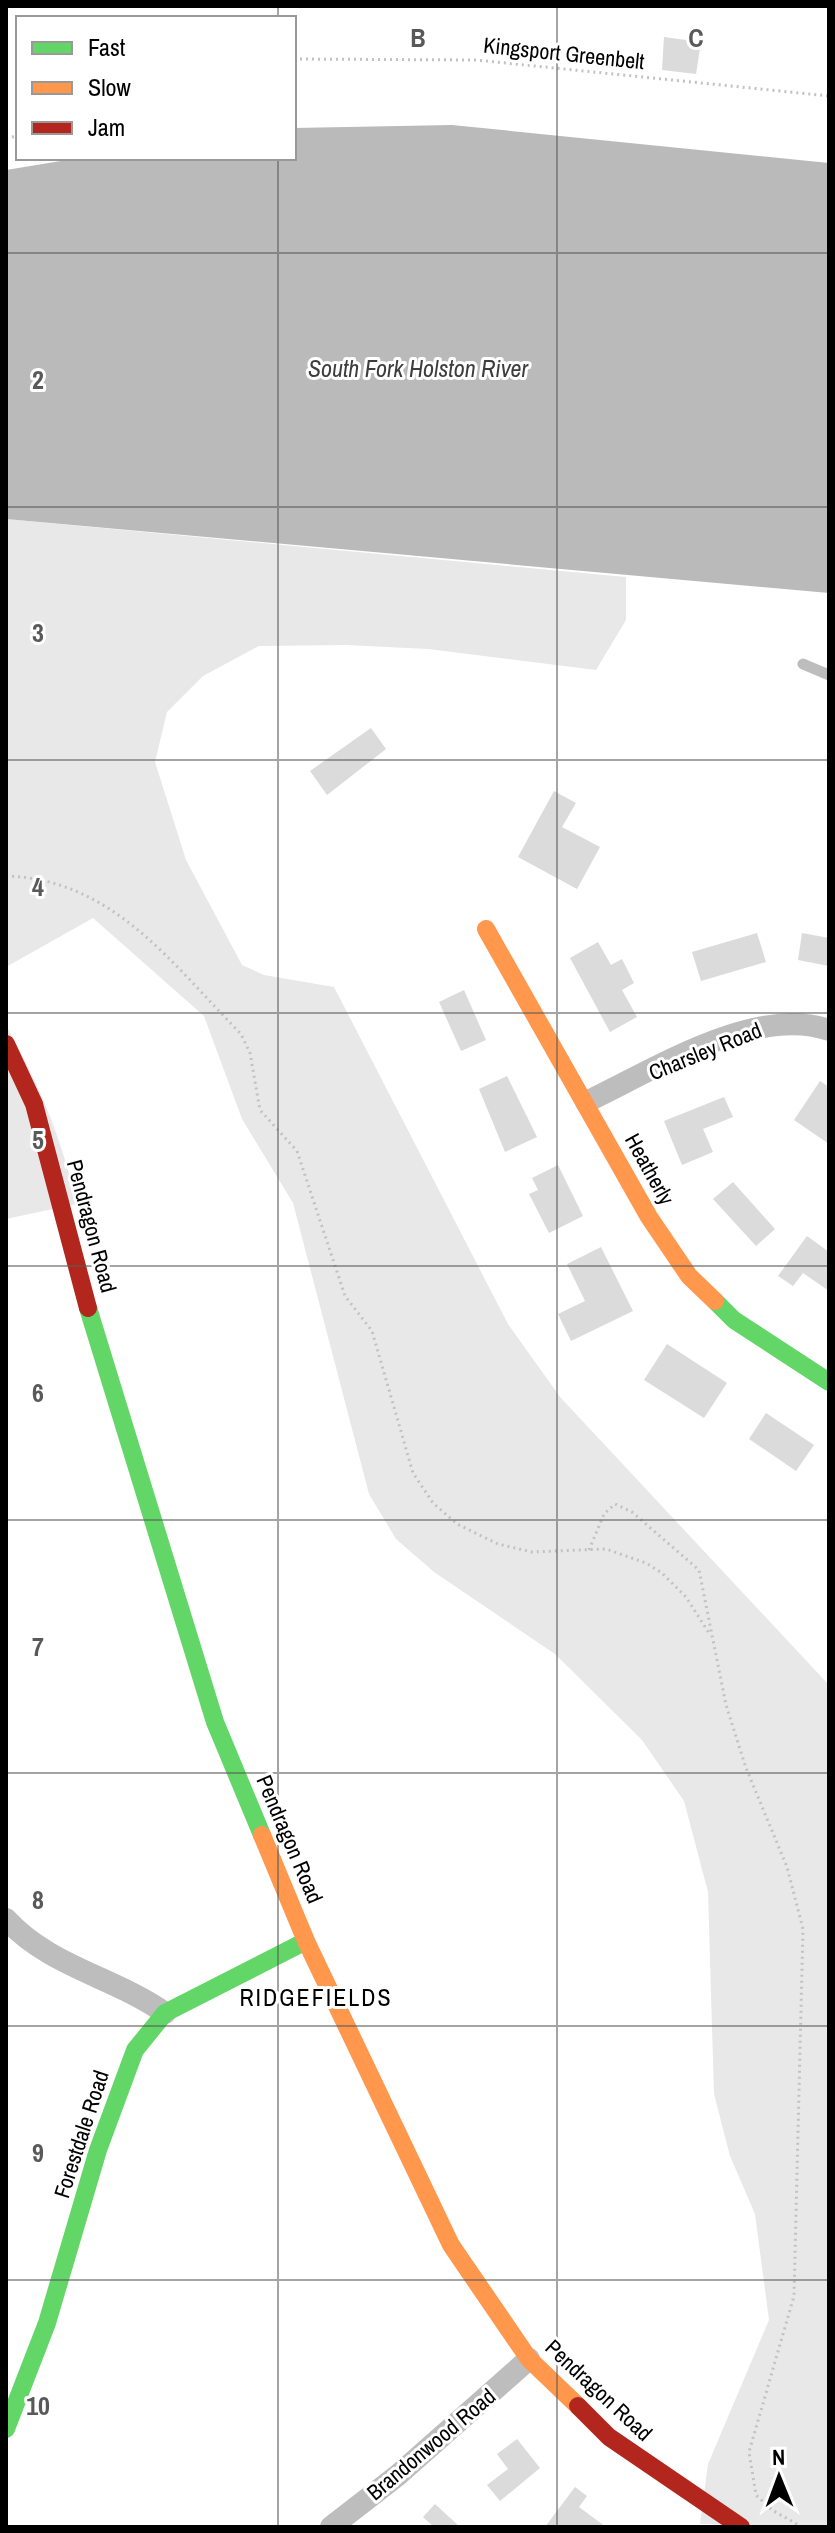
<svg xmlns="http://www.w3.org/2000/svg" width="835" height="2533" font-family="'Archivo Narrow',sans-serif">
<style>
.green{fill:#e8e8e8}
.water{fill:#bababa}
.building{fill:#dbdbdb}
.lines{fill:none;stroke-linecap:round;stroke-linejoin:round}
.path{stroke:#c2c2c2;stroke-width:3;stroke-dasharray:2 4;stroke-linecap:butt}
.lane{stroke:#bdbdbd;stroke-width:11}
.street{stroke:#bdbdbd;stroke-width:22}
.fast{stroke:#63d668;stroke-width:18}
.slow{stroke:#ff974d;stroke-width:18}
.jam{stroke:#b3261e;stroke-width:18}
.grid{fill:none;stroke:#595959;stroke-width:2;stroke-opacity:0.55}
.labels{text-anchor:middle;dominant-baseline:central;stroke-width:6;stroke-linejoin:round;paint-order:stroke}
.street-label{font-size:22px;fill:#000;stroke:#fff}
.water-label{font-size:24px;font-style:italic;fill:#3d3d3d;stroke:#fff}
.neighbourhood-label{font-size:24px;letter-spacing:2px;fill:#000;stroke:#fff}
.grid-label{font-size:26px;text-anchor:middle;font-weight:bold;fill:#595959;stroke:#fff;stroke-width:6;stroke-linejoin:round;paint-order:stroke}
</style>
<rect width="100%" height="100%" fill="#fff"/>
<!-- green -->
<g class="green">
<path d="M6 519 626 577V620L596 670 428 649 346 645 259 646 203 676 167 712 155 762 186 860 242 965 264 975 334 987 508 1324 560 1397 829 1685V2527L700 2524 708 2464 769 2320 755 2214 730 2156 714 2094 708 1892 684 1801 642 1740 555 1654 434 1572 396 1539 369 1494 293 1203 242 1119 204 1016 93 918 6 967Z"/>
<path d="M6 1025C39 1085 62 1137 76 1204L6 1219Z"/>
</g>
<!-- water -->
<path class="water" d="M452 125 829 163V593L6 519V170L79 158H294V128Z"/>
<!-- building -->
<g class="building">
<path d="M664 37 701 42 696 74 662 70Z"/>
<path d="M371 728 386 749 327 795 310 771Z"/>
<path d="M554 791 576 803 562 827 600 847 577 889 518 857Z"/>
<path d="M757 933 766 962 701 981 692 952Z"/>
<path d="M802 933 829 938V966L798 960Z"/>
<path d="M598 942 611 965 622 959 634 983 622 990 637 1017 610 1032 570 958Z"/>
<path d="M464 990 486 1040 461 1051 439 1002Z"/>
<path d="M507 1076 537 1137 505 1152 479 1089Z"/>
<path d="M820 1081 829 1087V1144L794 1120Z"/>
<path d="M724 1097 733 1117 703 1129 713 1152 682 1165 664 1121Z"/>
<path d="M558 1165 583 1216 549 1233 529 1194 538 1190 532 1178Z"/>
<path d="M733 1182 775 1229 756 1246 713 1199Z"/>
<path d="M807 1236 829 1252V1291L803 1273 793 1286 778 1276Z"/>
<path d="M601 1247 633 1311 571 1341 558 1314 585 1301 567 1264Z"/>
<path d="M667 1344 727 1383 704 1418 644 1380Z"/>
<path d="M766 1413 814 1445 796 1471 749 1439Z"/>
<path d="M517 2439 540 2468 500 2501 487 2485 508 2469 497 2454Z"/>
<path d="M575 2487 587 2496 579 2507 606 2527H545Z"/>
<path d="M435 2504 460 2527H434L423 2517Z"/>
</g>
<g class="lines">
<!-- path -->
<g class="path">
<path d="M294 59 476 60 829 96"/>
<path d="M6 138 18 136"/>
<path d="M6 876C113 879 172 964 241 1034L250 1053 260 1110 297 1151 345 1296 372 1331 413 1473 433 1503 457 1524 498 1544 532 1552 606 1549 646 1563 662 1573 686 1597 709 1633"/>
<path d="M589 1550 604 1514 615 1504 632 1512 699 1570 726 1705 746 1768 787 1867 803 1929 794 2296 749 2452 756 2495 772 2510 802 2527"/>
</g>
<!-- lane -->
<path class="lane" d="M803 664 829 675"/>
<!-- street -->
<g class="street">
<path d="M586 1102C652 1071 756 1004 829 1030"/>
<path d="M6 1919C50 1967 114 1977 165 2013"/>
<path d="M331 2527 398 2475 529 2359"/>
</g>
<!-- fast -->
<g class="fast">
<path d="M715 1301 734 1320 829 1382"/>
<path d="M88 1308 215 1722 262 1835"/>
<path d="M6 2429 47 2323 98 2150 135 2050 165 2013 306 1941"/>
</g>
<!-- slow -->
<g class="slow">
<path d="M486 929 649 1217 689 1276 715 1301"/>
<path d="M262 1835 306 1941 451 2245 529 2359 578 2406"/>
</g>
<!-- jam -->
<g class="jam">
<path d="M6 1044 34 1104 88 1308"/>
<path d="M578 2406 609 2437 741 2527"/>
</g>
</g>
<!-- grid -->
<path class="grid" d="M278 6V18M557 6V2527M278 158V2527M6 253H829M6 507H829M6 760H829M6 1013H829M6 1266H829M6 1520H829M6 1773H829M6 2026H829M6 2280H829"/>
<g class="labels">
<!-- street labels -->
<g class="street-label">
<text transform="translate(564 53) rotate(6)">Kingsport Greenbelt</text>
<text transform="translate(705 1051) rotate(-22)">Charsley Road</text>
<text transform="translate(650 1169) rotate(61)">Heatherly</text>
<text transform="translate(92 1226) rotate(75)">Pendragon Road</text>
<text transform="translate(290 1839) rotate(67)">Pendragon Road</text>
<text transform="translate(81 2134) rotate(-72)">Forestdale Road</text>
<text transform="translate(599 2390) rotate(43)">Pendragon Road</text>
<text transform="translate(431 2444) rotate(-40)">Brandonwood Road</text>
</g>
<!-- water labels -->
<g class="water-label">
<text x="418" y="368">South Fork Holston River</text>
</g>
<!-- neighbourhood labels -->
<g class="neighbourhood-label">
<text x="316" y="1997">RIDGEFIELDS</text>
</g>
</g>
<g class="grid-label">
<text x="418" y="47">B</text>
<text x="696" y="47">C</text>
<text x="38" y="389">2</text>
<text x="38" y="642">3</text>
<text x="38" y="896">4</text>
<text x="38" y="1149">5</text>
<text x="38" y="1402">6</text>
<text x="38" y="1656">7</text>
<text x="38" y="1909">8</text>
<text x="38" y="2162">9</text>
<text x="38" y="2415">10</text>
</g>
<!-- border -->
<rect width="835" height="2533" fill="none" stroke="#000000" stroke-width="16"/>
<!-- legend -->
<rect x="16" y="16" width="280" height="144" fill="#ffffff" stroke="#999999" stroke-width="2"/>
<rect x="32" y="42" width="40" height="12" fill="#63d668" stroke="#999999" stroke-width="2"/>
<text x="88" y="56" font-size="24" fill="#000000">Fast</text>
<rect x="32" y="82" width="40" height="12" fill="#ff974d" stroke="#999999" stroke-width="2"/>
<text x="88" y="96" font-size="24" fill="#000000">Slow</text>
<rect x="32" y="122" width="40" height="12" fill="#b3261e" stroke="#999999" stroke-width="2"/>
<text x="88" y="136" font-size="24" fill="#000000">Jam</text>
<!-- north arrow -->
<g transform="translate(779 2477) rotate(359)" stroke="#ffffff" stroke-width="6" paint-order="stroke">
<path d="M0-6L14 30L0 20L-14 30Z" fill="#000000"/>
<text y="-12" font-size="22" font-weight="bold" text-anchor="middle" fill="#000000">N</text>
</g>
</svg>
